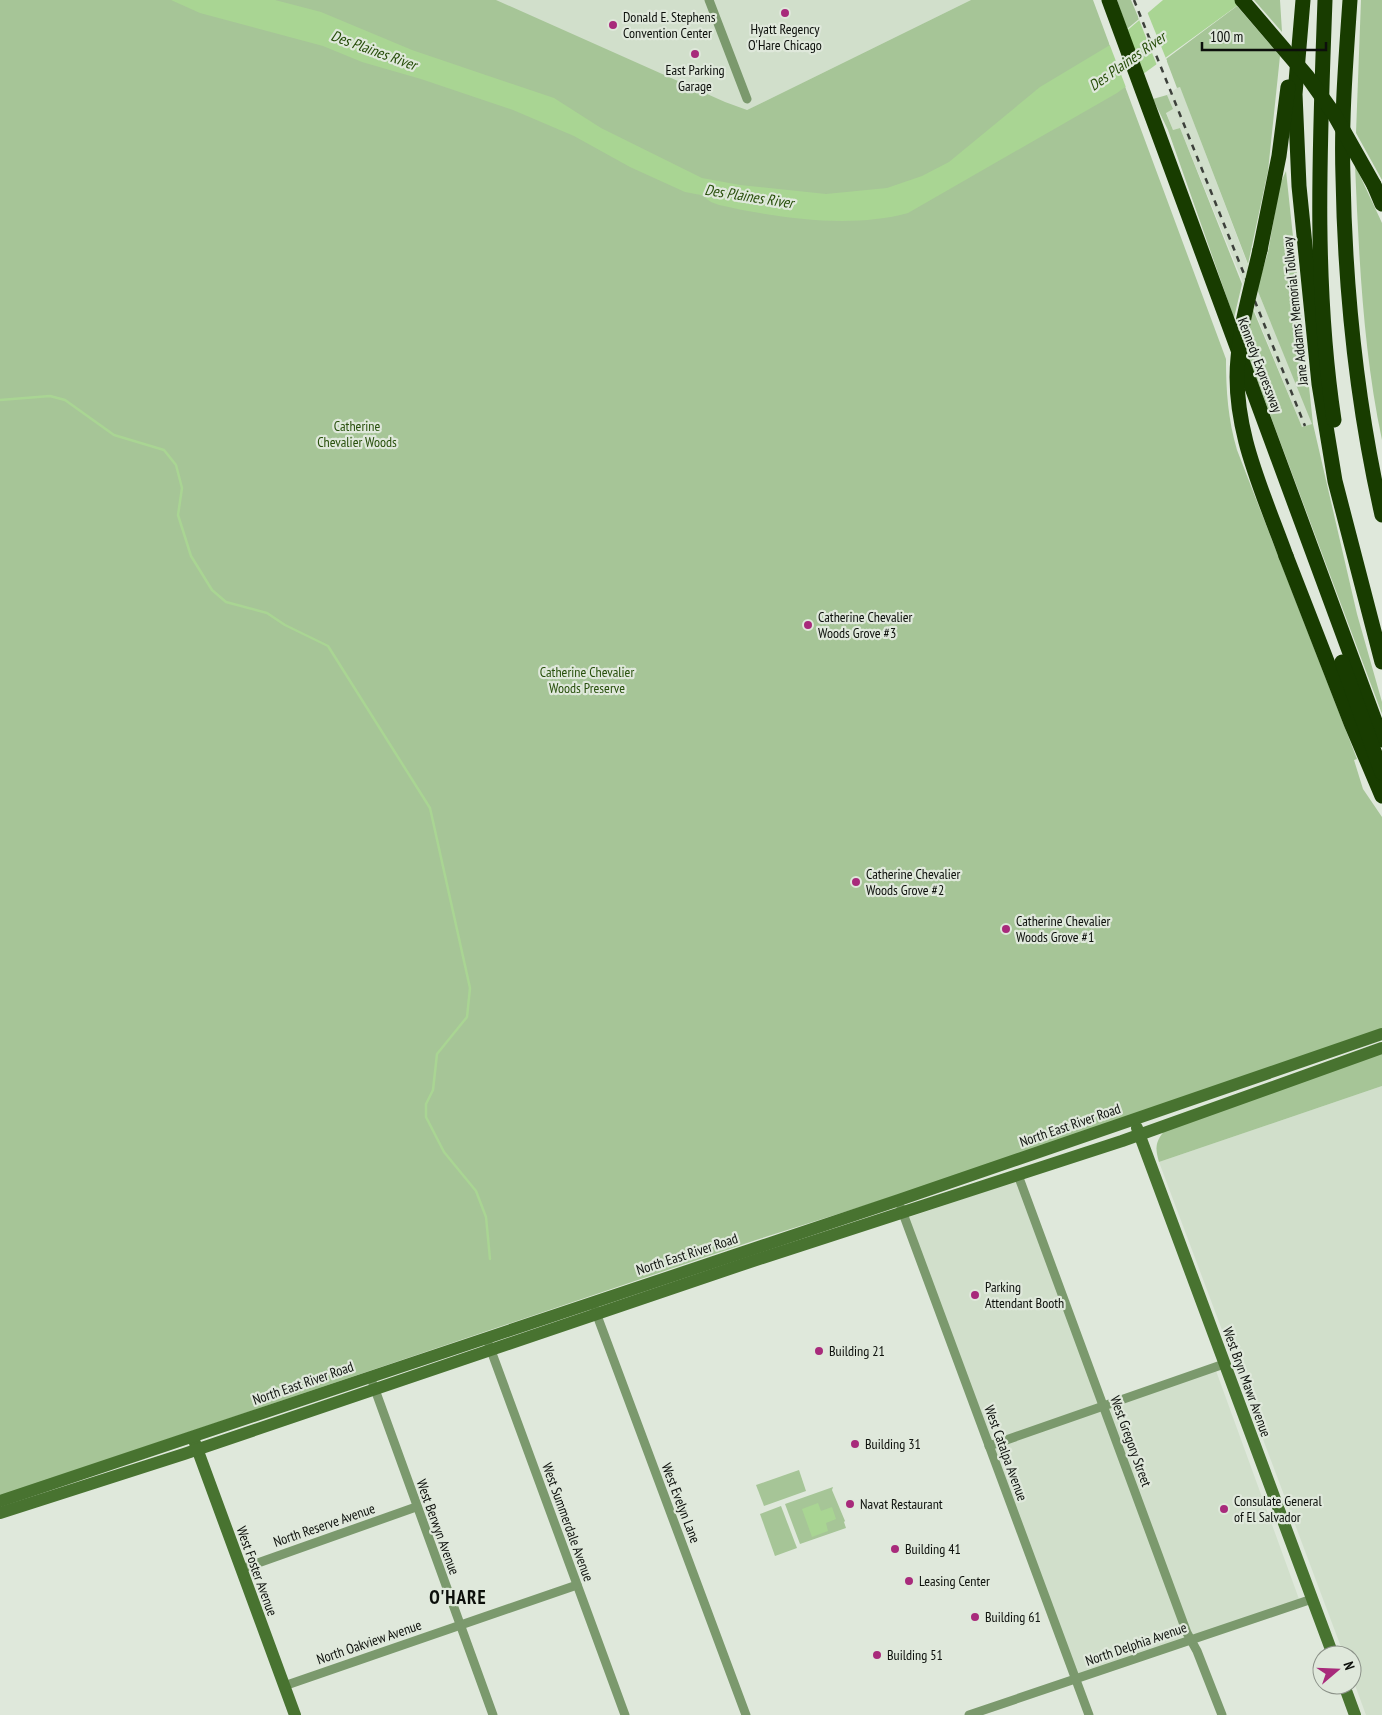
<svg xmlns="http://www.w3.org/2000/svg" width="1382" height="1715" font-family="'PT Sans Narrow',sans-serif">
<style>
.built{fill:#d1dfcb}
.green{fill:#a6c597}
.water{fill:#a9d593}
.pier{fill:#dfe8db}
.lines{fill:none;stroke-linecap:round;stroke-linejoin:round}
.stream{stroke:#a9d593;stroke-width:2.5}
.street{stroke:#7b996d;stroke-width:9}
.secondary{stroke:#487330;stroke-width:12}
.highway{stroke:#183c00;stroke-width:15}
.rail{stroke:#3d413b;stroke-width:2.5;stroke-dasharray:6 6;stroke-linecap:butt}
.highway-bridge{stroke:#183c00;stroke-width:15}
.poi-dot{fill:#a82a7b;stroke:#dfe8db;stroke-width:2}
.labels{text-anchor:middle;dominant-baseline:central;stroke-width:4.5;stroke-linejoin:round;paint-order:stroke}
.poi-label{font-size:14px;fill:#0c0f0b;stroke:#dfe8db;text-anchor:start}
.street-label{font-size:14px;fill:#0c0f0b;stroke:#dfe8db}
.park-label{font-size:14px;fill:#274f0b;stroke:#dfe8db}
.water-label{font-size:15px;font-style:italic;fill:#264d09;stroke:#dfe8db}
.district-label{font-size:19px;font-weight:bold;letter-spacing:1px;fill:#0c0f0b;stroke:#dfe8db}
</style>
<rect width="100%" height="100%" fill="#dfe8db"/>
<!-- built -->
<g class="built">
<path d="M493 0H971L747 110 749 117Z"/>
<path d="M1180 86 1257 289 1313 424 1302 427 1180 128 1173 130 1166 112 1173 109 1167 95Z"/>
<path d="M1382 1086V1715H1366L1352 1677V1655H1344L1159 1162Z"/>
<path d="M1019 1180 1104 1407 1215 1368 1299 1599 1077 1679 907 1218Z"/>
</g>
<!-- green -->
<g class="green">
<path d="M0 0H496L725 102 747 110 971 0H1093L1226 359C1226 391 1228 419 1237 450L1357 759 1354 760 1363 789 1382 817V1029L936 1183 756 1240 0 1496Z"/>
<path d="M1117 0H1131L1139 19 1127 29Z"/>
<path d="M1254 0H1280L1282 32Z"/>
<path d="M1361 0H1382V180L1356 133Z"/>
<path d="M1237 6 1280 56 1268 171 1248 264 1180 87 1177 88 1166 59Z"/>
<path d="M1167 95 1173 109 1166 113 1173 130 1180 128 1242 284 1234 318 1168 130 1153 99Z"/>
<path d="M1355 165 1382 223V440C1363 350 1359 257 1355 165Z"/>
<path d="M1286 171 1313 424 1357 614 1382 702V714L1244 345 1252 307 1302 427 1312 424 1257 289 1268 252 1280 184Z"/>
<path d="M1382 1053V1086L1159 1162C1155 1148 1155 1142 1165 1130Z"/>
<path d="M799 1470 806 1491 764 1506 756 1485Z"/>
<path d="M833 1487 832 1490 845 1521 844 1522 846 1528 800 1544 785 1504Z"/>
<path d="M781 1506 797 1548 775 1556 760 1514Z"/>
</g>
<!-- water -->
<g class="water">
<path d="M171 0H275L321 12 412 50 554 98 601 128 702 178 740 185 826 194 887 188 922 176 949 162 1040 87 1110 45 1163 0H1245L1117 93 908 213C850 229 777 218 719 205L711 202 701 195 685 192 630 167 574 136 513 110 421 79 362 62 323 46 200 13Z"/>
<path d="M818 1503 821 1511 832 1507 836 1519 826 1523 828 1531 812 1537 802 1509Z"/>
</g>
<!-- pier -->
<g class="pier">
<path d="M1146 9 1167 61 1158 68 1138 17Z"/>
<path d="M1126 27 1145 77 1127 90 1109 43Z"/>
</g>
<g class="lines">
<!-- stream -->
<path class="stream" d="M0 400 50 396 65 400 114 435 164 450 176 465 182 488 178 515 191 556 212 590 226 602 267 613 285 625 328 646 430 808 470 988 467 1017 437 1054 433 1090 426 1104V1117L444 1152 476 1191 486 1217 490 1259"/>
<!-- street -->
<g class="street">
<path d="M709 0 747 99"/>
<path d="M1018 1175 1187 1633 1197 1651 1222 1715"/>
<path d="M901 1208 1089 1715"/>
<path d="M595 1310 746 1715"/>
<path d="M489 1345 625 1715"/>
<path d="M373 1384 493 1715"/>
<path d="M989 1446 1224 1364"/>
<path d="M241 1569 416 1507"/>
<path d="M284 1686 577 1585"/>
<path d="M969 1715 1312 1599"/>
</g>
<!-- secondary -->
<g class="secondary">
<path d="M1137 1128 1333 1655"/>
<path d="M195 1443 295 1715"/>
<path d="M0 1501 899 1200 1382 1034"/>
<path d="M0 1513 184 1454 753 1261 1122 1141 1382 1048"/>
<path d="M1344 1685 1355 1715"/>
</g>
<!-- highway -->
<g class="highway">
<path d="M1109 0 1382 740"/>
<path d="M1303 0 1295 94 1299 186 1319 384 1335 481 1382 662"/>
<path d="M1325 0C1320 140 1313 281 1334 420"/>
<path d="M1350 0C1346 59 1341 118 1343 177 1345 290 1357 405 1382 515"/>
<path d="M1374 185 1382 204"/>
<path d="M1260 250 1279 156 1288 87"/>
<path d="M1286 556 1351 723 1382 796"/>
<path d="M1342 662 1382 773"/>
</g>
<!-- rail -->
<path class="rail" d="M1134 0 1305 426"/>
<!-- highway-bridge -->
<g class="highway-bridge">
<path d="M1242 0 1307 76 1334 114 1374 185"/>
<path d="M1260 250C1252 285 1241 321 1238 358 1231 427 1263 492 1286 556"/>
</g>
</g>
<!-- markers -->
<g class="poi-dot">
<circle cx="785" cy="13" r="5"/>
<circle cx="613" cy="25" r="5"/>
<circle cx="695" cy="54" r="5"/>
<circle cx="808" cy="625" r="5"/>
<circle cx="856" cy="882" r="5"/>
<circle cx="1006" cy="929" r="5"/>
<circle cx="975" cy="1295" r="5"/>
<circle cx="819" cy="1351" r="5"/>
<circle cx="855" cy="1444" r="5"/>
<circle cx="850" cy="1504" r="5"/>
<circle cx="1224" cy="1509" r="5"/>
<circle cx="895" cy="1549" r="5"/>
<circle cx="909" cy="1581" r="5"/>
<circle cx="975" cy="1617" r="5"/>
<circle cx="877" cy="1655" r="5"/>
</g>
<g class="labels">
<!-- poi labels -->
<g class="poi-label">
<text x="623" y="17">Donald E. Stephens<tspan x="623" dy="16">Convention Center</tspan></text>
<text x="785" y="29" text-anchor="middle">Hyatt Regency<tspan x="785" dy="16">O'Hare Chicago</tspan></text>
<text x="695" y="70" text-anchor="middle">East Parking<tspan x="695" dy="16">Garage</tspan></text>
<text x="818" y="617">Catherine Chevalier<tspan x="818" dy="16">Woods Grove #3</tspan></text>
<text x="866" y="874">Catherine Chevalier<tspan x="866" dy="16">Woods Grove #2</tspan></text>
<text x="1016" y="921">Catherine Chevalier<tspan x="1016" dy="16">Woods Grove #1</tspan></text>
<text x="985" y="1287">Parking<tspan x="985" dy="16">Attendant Booth</tspan></text>
<text x="829" y="1351">Building 21</text>
<text x="865" y="1444">Building 31</text>
<text x="1234" y="1501">Consulate General<tspan x="1234" dy="16">of El Salvador</tspan></text>
<text x="860" y="1504">Navat Restaurant</text>
<text x="905" y="1549">Building 41</text>
<text x="919" y="1581">Leasing Center</text>
<text x="985" y="1617">Building 61</text>
<text x="887" y="1655">Building 51</text>
</g>
<!-- street labels -->
<g class="street-label">
<text transform="translate(1295 311) rotate(-96)">Jane Addams Memorial Tollway</text>
<text transform="translate(1260 365) rotate(69)">Kennedy Expressway</text>
<text transform="translate(1070 1125) rotate(-19)">North East River Road</text>
<text transform="translate(687 1254) rotate(-18)">North East River Road</text>
<text transform="translate(1247 1382) rotate(70)">West Bryn Mawr Avenue</text>
<text transform="translate(303 1383) rotate(-19)">North East River Road</text>
<text transform="translate(1131 1441) rotate(70)">West Gregory Street</text>
<text transform="translate(1006 1453) rotate(70)">West Catalpa Avenue</text>
<text transform="translate(681 1503) rotate(69)">West Evelyn Lane</text>
<text transform="translate(568 1522) rotate(70)">West Summerdale Avenue</text>
<text transform="translate(324 1525) rotate(-19)">North Reserve Avenue</text>
<text transform="translate(438 1527) rotate(70)">West Berwyn Avenue</text>
<text transform="translate(257 1571) rotate(70)">West Foster Avenue</text>
<text transform="translate(369 1642) rotate(-19)">North Oakview Avenue</text>
<text transform="translate(1136 1644) rotate(-19)">North Delphia Avenue</text>
</g>
<!-- park labels -->
<g class="park-label">
<text x="357" y="426">Catherine<tspan x="357" dy="16">Chevalier Woods</tspan></text>
<text x="587" y="672">Catherine Chevalier<tspan x="587" dy="16">Woods Preserve</tspan></text>
</g>
<!-- water labels -->
<g class="water-label">
<text transform="translate(374 50) rotate(20)">Des Plaines River</text>
<text transform="translate(1127 61) rotate(-35)">Des Plaines River</text>
<text transform="translate(749 196) rotate(9)">Des Plaines River</text>
</g>
<!-- district labels -->
<g class="district-label">
<text x="458" y="1597">O'HARE</text>
</g>
</g>
<!-- north arrow -->
<g transform="translate(1337 1670) rotate(71)"><circle r="24" fill="#dfe8db" stroke="#8b9188"/>
<path d="M0-4L9 19L0 12L-9 19Z" fill="#a82a7b"/>
<text y="-8" font-size="14" font-weight="bold" text-anchor="middle" fill="#0c0f0b">N</text>
</g>
<!-- scale -->
<path d="M1202 42v8h124v-8" fill="none" stroke="#0c0f0b" stroke-width="2.5"/>
<text x="1210" y="42" font-size="15" fill="#0c0f0b" stroke="#dfe8db" stroke-width="4" paint-order="stroke">100 m</text>
</svg>
